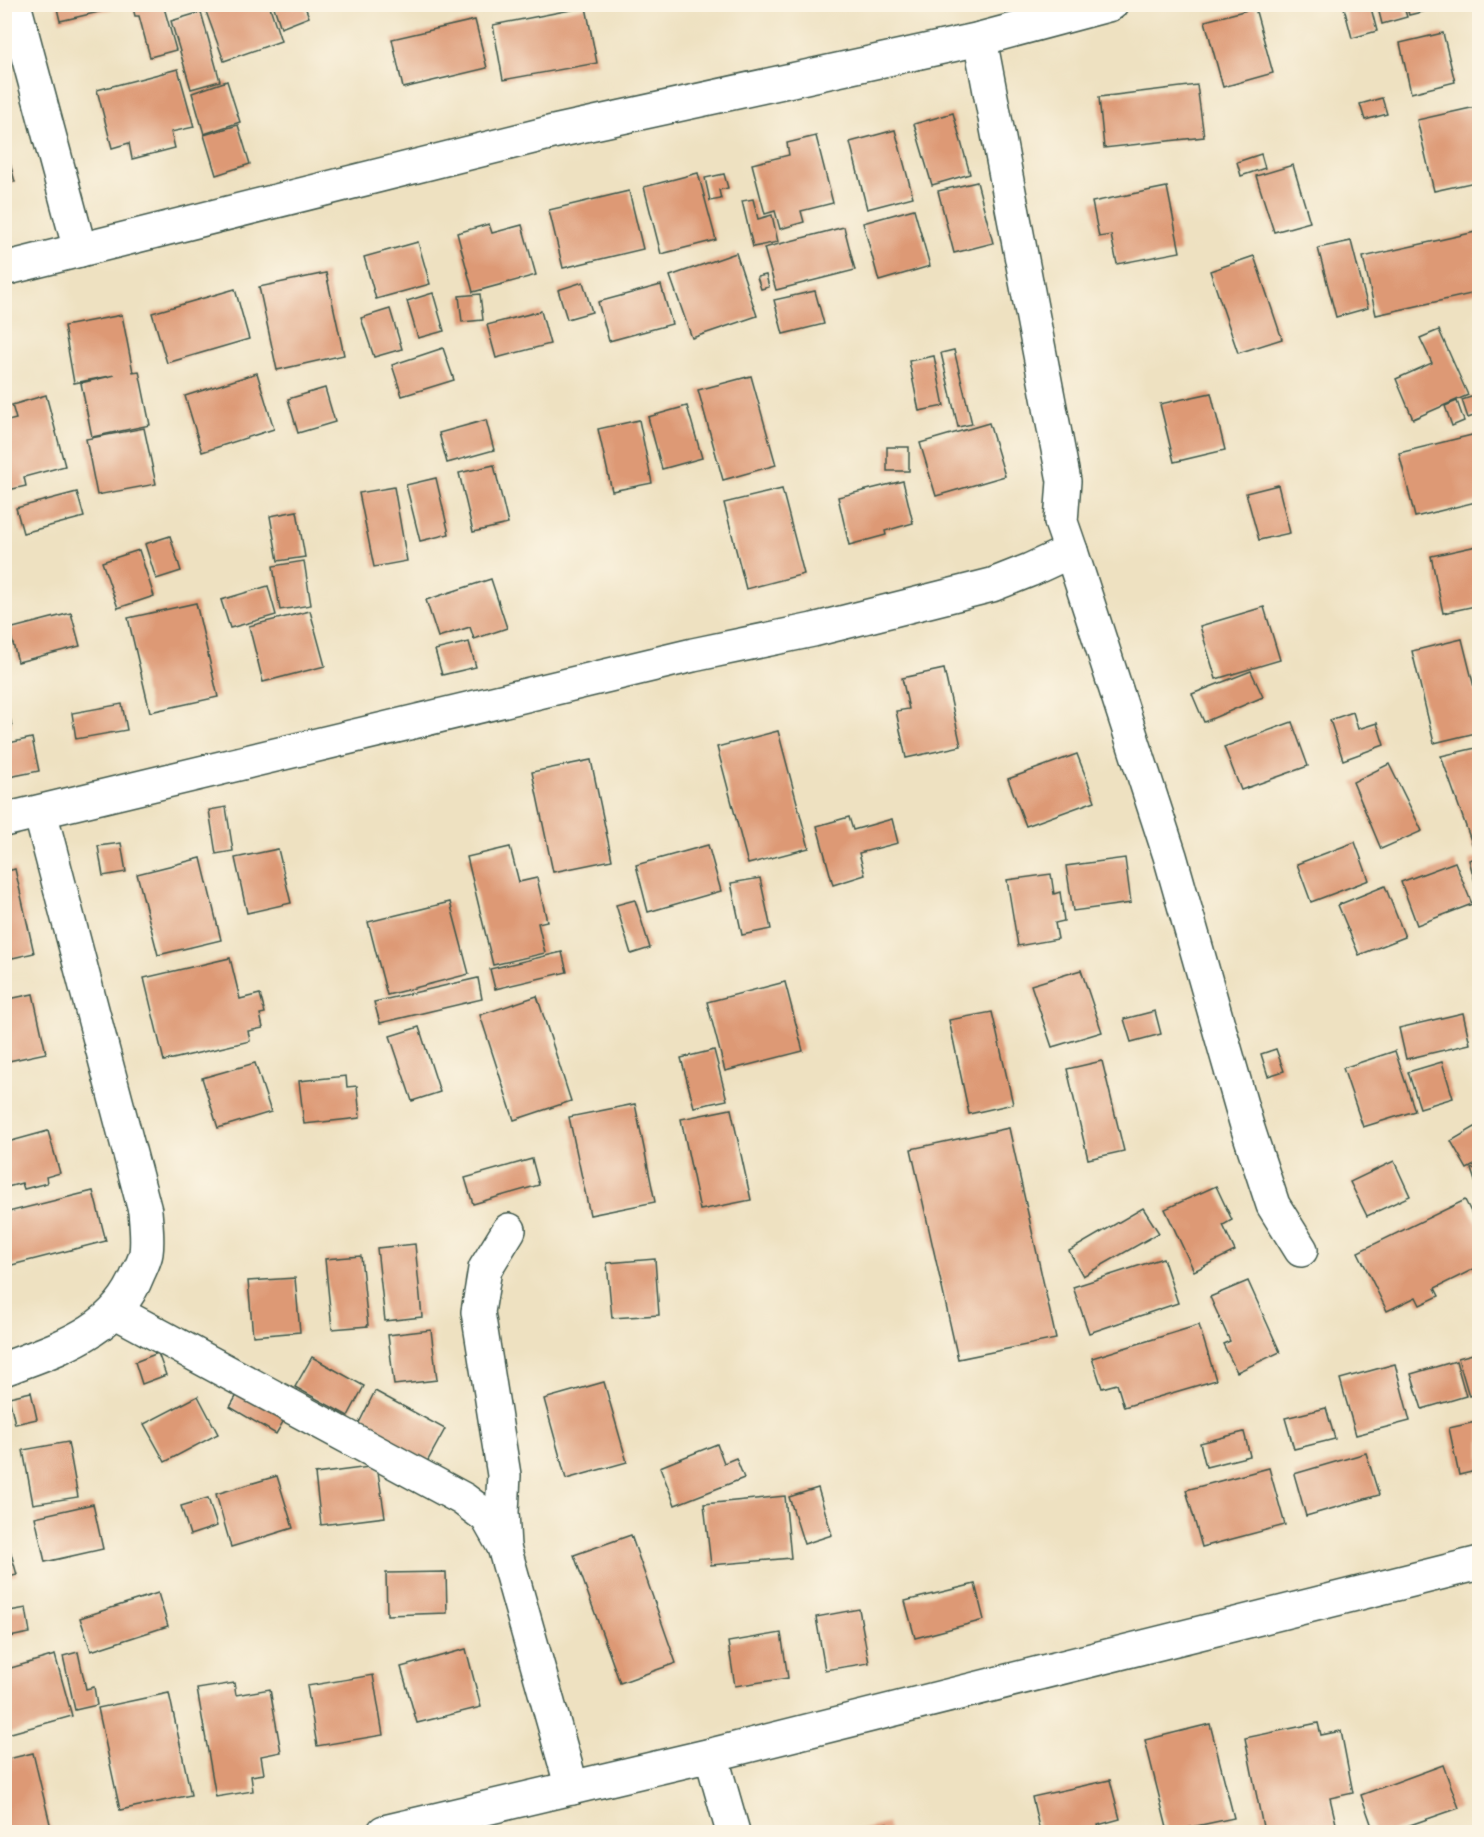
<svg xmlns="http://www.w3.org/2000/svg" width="1484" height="1837" font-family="Sriracha,sans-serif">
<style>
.building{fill:#dd9974}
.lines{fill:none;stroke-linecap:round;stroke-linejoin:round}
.minor-casing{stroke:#3e5649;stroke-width:36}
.tertiary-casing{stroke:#3e5649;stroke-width:36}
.minor{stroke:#fff;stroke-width:33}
.tertiary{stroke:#fff;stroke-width:33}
</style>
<rect width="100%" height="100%" fill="#fcf5e5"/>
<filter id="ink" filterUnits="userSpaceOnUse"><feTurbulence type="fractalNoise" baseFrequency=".0167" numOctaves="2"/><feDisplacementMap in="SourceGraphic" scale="12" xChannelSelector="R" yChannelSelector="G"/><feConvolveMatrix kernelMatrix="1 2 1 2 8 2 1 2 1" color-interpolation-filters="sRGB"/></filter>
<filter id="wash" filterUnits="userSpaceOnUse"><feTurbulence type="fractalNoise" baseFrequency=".008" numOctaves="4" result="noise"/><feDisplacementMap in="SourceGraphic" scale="24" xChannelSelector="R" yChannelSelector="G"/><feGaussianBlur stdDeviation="1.35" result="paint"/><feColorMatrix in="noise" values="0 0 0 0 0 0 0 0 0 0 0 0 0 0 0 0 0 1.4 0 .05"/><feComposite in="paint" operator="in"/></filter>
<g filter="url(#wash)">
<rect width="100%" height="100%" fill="#eee1c1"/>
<g id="blocks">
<!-- building -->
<g class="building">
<path d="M56 4H129V5L60 21Z"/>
<path d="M145 4H163L176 50 150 57 139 16H135L133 8Z"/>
<path d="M210 4H269L281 41 224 61 204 6Z"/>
<path d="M273 4H304L309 17 281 28Z"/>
<path d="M1343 4H1370L1377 31 1352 38Z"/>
<path d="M1377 4H1403L1407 17 1382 24Z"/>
<path d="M1406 4H1437L1438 8 1409 15Z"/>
<path d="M586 7 597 63 503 80 493 25Z"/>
<path d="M1255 8 1273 73 1223 87 1205 21Z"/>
<path d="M201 12 220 81 191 89 171 21Z"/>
<path d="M475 20 487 68 403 88 392 39Z"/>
<path d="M1443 33 1455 82 1411 93 1400 43Z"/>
<path d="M178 69 194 127 171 132 175 148 132 159 129 143 112 148 97 90Z"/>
<path d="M227 81 240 122 204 134 192 93Z"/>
<path d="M1197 85 1204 137 1104 148 1099 97Z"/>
<path d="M1382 98 1387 114 1365 120 1360 104Z"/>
<path d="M1480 106V181L1434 191 1417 120Z"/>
<path d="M953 113 970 174 932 185 914 124Z"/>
<path d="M238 125 250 164 216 175 204 135Z"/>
<path d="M895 130 913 197 867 209 850 142Z"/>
<path d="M816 136 833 203 801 211 804 222 780 229 775 211 765 214 752 164 789 155 787 143Z"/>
<path d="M4 141 15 182 4 184Z"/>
<path d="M1261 154 1265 168 1241 176 1237 162Z"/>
<path d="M1293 165 1310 222 1274 232 1256 176Z"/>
<path d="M698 173 716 240 661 254 644 187Z"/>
<path d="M724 174 728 188 719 190 721 199 710 201 705 178Z"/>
<path d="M977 182 993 243 954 253 938 191Z"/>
<path d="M1167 187 1180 252 1117 264 1111 235 1099 237 1092 202Z"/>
<path d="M629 191 643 249 563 268 549 210Z"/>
<path d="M753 199 758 219 772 215 778 242 753 247 742 201Z"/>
<path d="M914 209 930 266 879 281 863 223Z"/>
<path d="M489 224 492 233 522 225 536 275 473 292 457 233Z"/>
<path d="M844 227 855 270 776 290 764 248Z"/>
<path d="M1480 231V292L1376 315 1363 257Z"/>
<path d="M1351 241 1368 308 1336 317 1318 248Z"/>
<path d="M418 242 430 284 376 299 364 257Z"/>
<path d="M736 253 757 316 692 338 670 276Z"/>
<path d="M1254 256 1282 339 1238 353 1210 271Z"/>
<path d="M326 273 344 355 277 370 259 287Z"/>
<path d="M766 275 769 287 761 289 757 277Z"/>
<path d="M583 282 592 312 567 319 558 290Z"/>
<path d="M661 285 672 324 609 341 598 302Z"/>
<path d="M235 289 249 339 167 363 152 313Z"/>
<path d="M815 291 824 324 783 334 774 300Z"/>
<path d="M433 293 444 331 418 338 407 301Z"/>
<path d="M480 294 483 320 462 322 459 296Z"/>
<path d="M390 309 402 349 374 357 361 318Z"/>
<path d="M541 311 550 344 496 358 487 325Z"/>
<path d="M122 315 133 372 139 371 150 425 92 437 81 383 115 375 74 383 64 326Z"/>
<path d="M1439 330 1468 395 1413 419 1396 379 1432 363 1420 338Z"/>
<path d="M443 348 454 380 402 396 392 365Z"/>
<path d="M954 350 972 424 958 427 941 353Z"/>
<path d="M934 356 944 406 919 411 909 361Z"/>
<path d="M257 373 274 429 202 452 185 396Z"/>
<path d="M751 376 776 465 723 480 698 390Z"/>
<path d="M325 388 335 422 298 433 288 399Z"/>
<path d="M1211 393 1225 450 1174 462 1160 404Z"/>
<path d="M46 395 65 466 24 477 26 486 4 491V422L16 419 12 405Z"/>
<path d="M1474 396 1479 414 1468 418 1462 400Z"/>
<path d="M1457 401 1464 421 1452 426 1445 406Z"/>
<path d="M687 406 702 458 662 469 648 417Z"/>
<path d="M486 420 494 450 447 463 439 433Z"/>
<path d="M639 420 652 483 612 491 598 429Z"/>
<path d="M989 423 1005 476 936 496 920 443Z"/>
<path d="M144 428 156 484 97 495 86 439Z"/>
<path d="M1480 433V501L1415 517 1399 453Z"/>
<rect x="887" y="447" width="22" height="24"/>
<path d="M494 465 508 524 473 532 459 473Z"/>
<path d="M436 478 449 534 420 541 406 485Z"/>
<path d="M903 481 913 523 885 531 886 535 849 545 838 497Z"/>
<path d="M1278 485 1290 533 1259 540 1246 493Z"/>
<path d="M394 487 407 561 374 567 359 493Z"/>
<path d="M782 489 804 574 746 589 724 503Z"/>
<path d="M77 492 84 517 23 533 16 508Z"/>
<path d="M297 511 305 557 278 561 270 516Z"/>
<path d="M170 536 181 571 156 579 145 544Z"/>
<path d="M1477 546 1480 555V605L1443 613 1431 556Z"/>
<path d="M139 550 154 596 118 608 102 562Z"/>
<path d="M304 561 311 605 280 610 273 566Z"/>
<path d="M491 579 507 628 474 639 470 627 438 637 426 600Z"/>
<path d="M268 586 276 615 230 628 221 600Z"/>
<path d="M196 603 218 697 150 712 128 618Z"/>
<path d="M1264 607 1280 660 1216 679 1200 626Z"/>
<path d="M310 611 325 666 263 682 249 626Z"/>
<path d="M71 613 80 646 18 662 9 629Z"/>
<path d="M1462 639 1480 711V732L1434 743 1412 651Z"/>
<path d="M469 642 476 667 442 675 435 650Z"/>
<path d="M944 669 961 746 906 758 896 711 909 709 902 678Z"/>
<path d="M1251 671 1263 697 1204 722 1192 694Z"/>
<path d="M5 697 12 726 4 728V698Z"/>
<path d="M122 704 127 730 76 739 72 713Z"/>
<path d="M1353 712 1358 729 1377 723 1384 745 1343 760 1330 720Z"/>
<path d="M1292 722 1308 766 1241 790 1224 747Z"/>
<path d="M778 731 809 848 748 864 717 747Z"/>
<path d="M32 738 39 771 4 778V744Z"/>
<path d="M1480 747V847L1474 849 1441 756Z"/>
<path d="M1077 754 1095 801 1026 826 1008 779Z"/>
<path d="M591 760 612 860 553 872 532 772Z"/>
<path d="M1389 764 1422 831 1381 849 1353 782Z"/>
<path d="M226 807 233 851 216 854 209 810Z"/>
<path d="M849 817 853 830 892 819 898 843 859 853 865 875 833 885 817 826Z"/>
<path d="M1355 842 1369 880 1311 902 1297 864Z"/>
<path d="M121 843 126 872 103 876 98 846Z"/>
<path d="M708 845 721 891 648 912 636 865Z"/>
<path d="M510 847 519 882 537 878 547 921 538 923 545 953 493 965 467 857Z"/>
<path d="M278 849 291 903 247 913 235 858Z"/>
<path d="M1480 857V897H1479L1469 860Z"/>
<path d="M201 858 221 940 158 955 137 874Z"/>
<path d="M1125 858 1131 903 1073 911 1066 866Z"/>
<path d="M1455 862 1472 904 1417 925 1401 882Z"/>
<path d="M15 869 34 953 4 960V872Z"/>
<path d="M1051 874 1054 894 1060 892 1064 921 1055 923 1058 939 1018 946 1007 880Z"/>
<path d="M760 878 771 929 742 935 731 883Z"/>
<path d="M1385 886 1405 937 1359 955 1338 905Z"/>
<path d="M635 900 650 948 631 954 616 905Z"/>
<path d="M450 902 469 974 387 995 368 922Z"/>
<path d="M562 952 567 972 495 989 490 969Z"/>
<path d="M230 958 240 999 260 994 265 1013 260 1014 263 1028 248 1031 250 1041 164 1061 144 978Z"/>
<path d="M1081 970 1102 1032 1052 1047 1031 985Z"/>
<path d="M478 978 482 999 380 1023 374 1002Z"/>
<path d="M785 982 803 1051 725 1071 707 1002Z"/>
<path d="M33 994 46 1053 4 1062V1000Z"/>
<path d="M537 996 571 1101 514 1120 480 1015Z"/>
<path d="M1155 1011 1161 1034 1131 1042 1124 1019Z"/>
<path d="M992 1012 1013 1104 969 1114 949 1020Z"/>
<path d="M1463 1013 1470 1044 1406 1059 1399 1028Z"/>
<path d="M419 1027 440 1092 412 1101 390 1036Z"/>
<path d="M1276 1049 1284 1071 1268 1076 1261 1054Z"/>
<path d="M714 1050 727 1100 694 1107 681 1058Z"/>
<path d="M1395 1051 1415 1111 1363 1127 1343 1068Z"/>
<path d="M1102 1061 1124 1151 1088 1159 1067 1069Z"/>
<path d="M1442 1062 1453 1098 1420 1108 1408 1072Z"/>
<path d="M255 1063 271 1112 218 1128 202 1078Z"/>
<path d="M346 1076 347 1087 357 1086 360 1118 304 1124 299 1081Z"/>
<path d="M635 1104 655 1202 590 1215 569 1117Z"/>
<path d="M731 1109 751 1200 700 1210 681 1119Z"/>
<path d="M1480 1124V1162L1467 1169 1451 1141Z"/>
<path d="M1009 1128 1056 1339 958 1359 911 1149Z"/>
<path d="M48 1131 60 1173 46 1177 47 1183 24 1189 22 1183 4 1188V1143Z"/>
<path d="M532 1159 539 1185 473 1204 465 1178Z"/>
<path d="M1394 1161 1410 1196 1367 1216 1350 1182Z"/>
<path d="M1480 1167V1193H1479L1471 1169Z"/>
<path d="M1216 1186 1232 1220 1223 1225 1235 1251 1194 1271 1165 1209Z"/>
<path d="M93 1191 106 1241 4 1267V1213Z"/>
<path d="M1465 1200 1480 1230V1266L1435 1288 1439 1296 1420 1305 1416 1297 1387 1311 1358 1252Z"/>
<path d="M1143 1208 1159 1233 1083 1276 1069 1251Z"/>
<path d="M415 1244 422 1317 385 1321 377 1248Z"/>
<path d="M361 1256 368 1326 332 1329 325 1259Z"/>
<path d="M1163 1258 1178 1303 1089 1333 1073 1287Z"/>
<path d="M655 1259 659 1315 612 1318 607 1263Z"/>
<path d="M295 1278 300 1332 253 1336 248 1281Z"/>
<path d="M1248 1281 1280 1352 1237 1372 1223 1344 1230 1341 1210 1297Z"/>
<path d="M1199 1325 1216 1380 1124 1407 1117 1384 1102 1388 1092 1358Z"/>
<path d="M431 1330 437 1380 394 1385 388 1335Z"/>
<path d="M1480 1352V1393L1469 1396 1458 1358Z"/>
<path d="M158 1353 166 1375 142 1384 135 1362Z"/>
<path d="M312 1357 364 1386 348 1416 295 1387Z"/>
<path d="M1456 1361 1466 1396 1422 1409 1411 1374Z"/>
<path d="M1395 1364 1410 1421 1356 1435 1340 1379Z"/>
<path d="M604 1382 627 1462 566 1479 544 1399Z"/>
<path d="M244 1383 290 1410 276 1434 230 1407Z"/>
<path d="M375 1391 445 1429 427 1462 358 1425Z"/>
<path d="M31 1392 37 1419 15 1424 9 1397Z"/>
<path d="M198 1396 218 1434 165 1462 144 1424Z"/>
<path d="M1326 1408 1335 1439 1294 1449 1285 1418Z"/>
<path d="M1480 1421V1470L1459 1475 1449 1428Z"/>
<path d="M1244 1432 1250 1456 1206 1467 1200 1443Z"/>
<path d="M68 1442 78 1497 33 1504 23 1450Z"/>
<path d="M717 1444 724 1463 736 1458 744 1478 675 1505 660 1467Z"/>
<path d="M1366 1453 1379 1495 1306 1516 1294 1474Z"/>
<path d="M377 1466 385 1517 321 1525 315 1474Z"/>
<path d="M1269 1468 1285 1525 1202 1547 1186 1490Z"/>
<path d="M277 1476 293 1528 231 1547 216 1494Z"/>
<path d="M818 1488 832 1535 804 1544 789 1497Z"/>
<path d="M785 1496 791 1558 711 1565 704 1504Z"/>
<path d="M208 1498 217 1526 190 1535 181 1506Z"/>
<path d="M93 1504 103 1549 45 1562 35 1517Z"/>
<path d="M4 1528 17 1575 4 1578Z"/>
<path d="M631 1535 676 1663 620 1683 574 1555Z"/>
<path d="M446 1572 447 1613 387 1615 386 1573Z"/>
<path d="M975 1584 984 1620 915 1638 905 1601Z"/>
<path d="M158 1593 168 1626 91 1651 80 1618Z"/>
<path d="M26 1608 30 1633 4 1638V1612Z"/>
<path d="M859 1609 869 1663 825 1670 816 1617Z"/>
<path d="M781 1633 788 1678 735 1686 728 1642Z"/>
<path d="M466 1649 481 1707 417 1723 401 1667Z"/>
<path d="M78 1652 86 1689 94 1687 97 1705 75 1710 63 1656Z"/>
<path d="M55 1655 72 1716 4 1735V1670Z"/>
<path d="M373 1675 383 1735 317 1746 307 1686Z"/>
<path d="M234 1683 236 1695 270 1689 281 1752 261 1756 264 1774 251 1776 253 1791 216 1797 197 1689Z"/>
<path d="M169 1693 191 1795 120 1810 98 1708Z"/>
<path d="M1318 1723 1321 1735 1341 1731 1353 1793 1330 1798 1338 1832H1264L1245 1738Z"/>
<path d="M1210 1724 1234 1818 1168 1832 1145 1740Z"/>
<path d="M33 1753 52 1832H4V1760Z"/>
<path d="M1443 1765 1459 1808 1390 1832H1374L1361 1795Z"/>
<path d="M1110 1780 1120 1819 1098 1825 1100 1832H1040L1032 1797Z"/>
<path d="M887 1823 890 1832H854Z"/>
</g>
</g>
</g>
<g filter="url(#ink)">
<use href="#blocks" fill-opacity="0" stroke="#3e5649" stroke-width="1.5"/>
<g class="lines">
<defs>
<g id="minor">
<path d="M14 4 80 250"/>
<path d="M4 269 553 132 980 39 1111 4"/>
<path d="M1071 551 1170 856 1247 1126 1273 1205 1301 1250"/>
<path d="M4 820 693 655 813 630 992 585 1030 570 1071 551 1061 522 1064 481 980 39"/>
<path d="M509 1230 485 1269 478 1312 504 1475 502 1512 504 1547 572 1788"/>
<path d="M116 1312 463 1499 487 1517 504 1547"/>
<path d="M4 1369C58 1348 115 1333 138 1274 141 1267 145 1260 146 1253 148 1240 146 1224 145 1211L40 812"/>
<path d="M711 1755 733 1832"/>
</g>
<path id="tertiary" d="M384 1832 711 1755 1480 1563"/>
</defs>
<!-- minor casing -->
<use href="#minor" class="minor-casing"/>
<!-- tertiary casing -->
<use href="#tertiary" class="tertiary-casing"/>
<!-- minor -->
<use href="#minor" class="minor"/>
<!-- tertiary -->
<use href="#tertiary" class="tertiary"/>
</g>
</g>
<!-- margin -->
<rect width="1484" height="1837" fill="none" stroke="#fcf5e5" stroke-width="24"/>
</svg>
